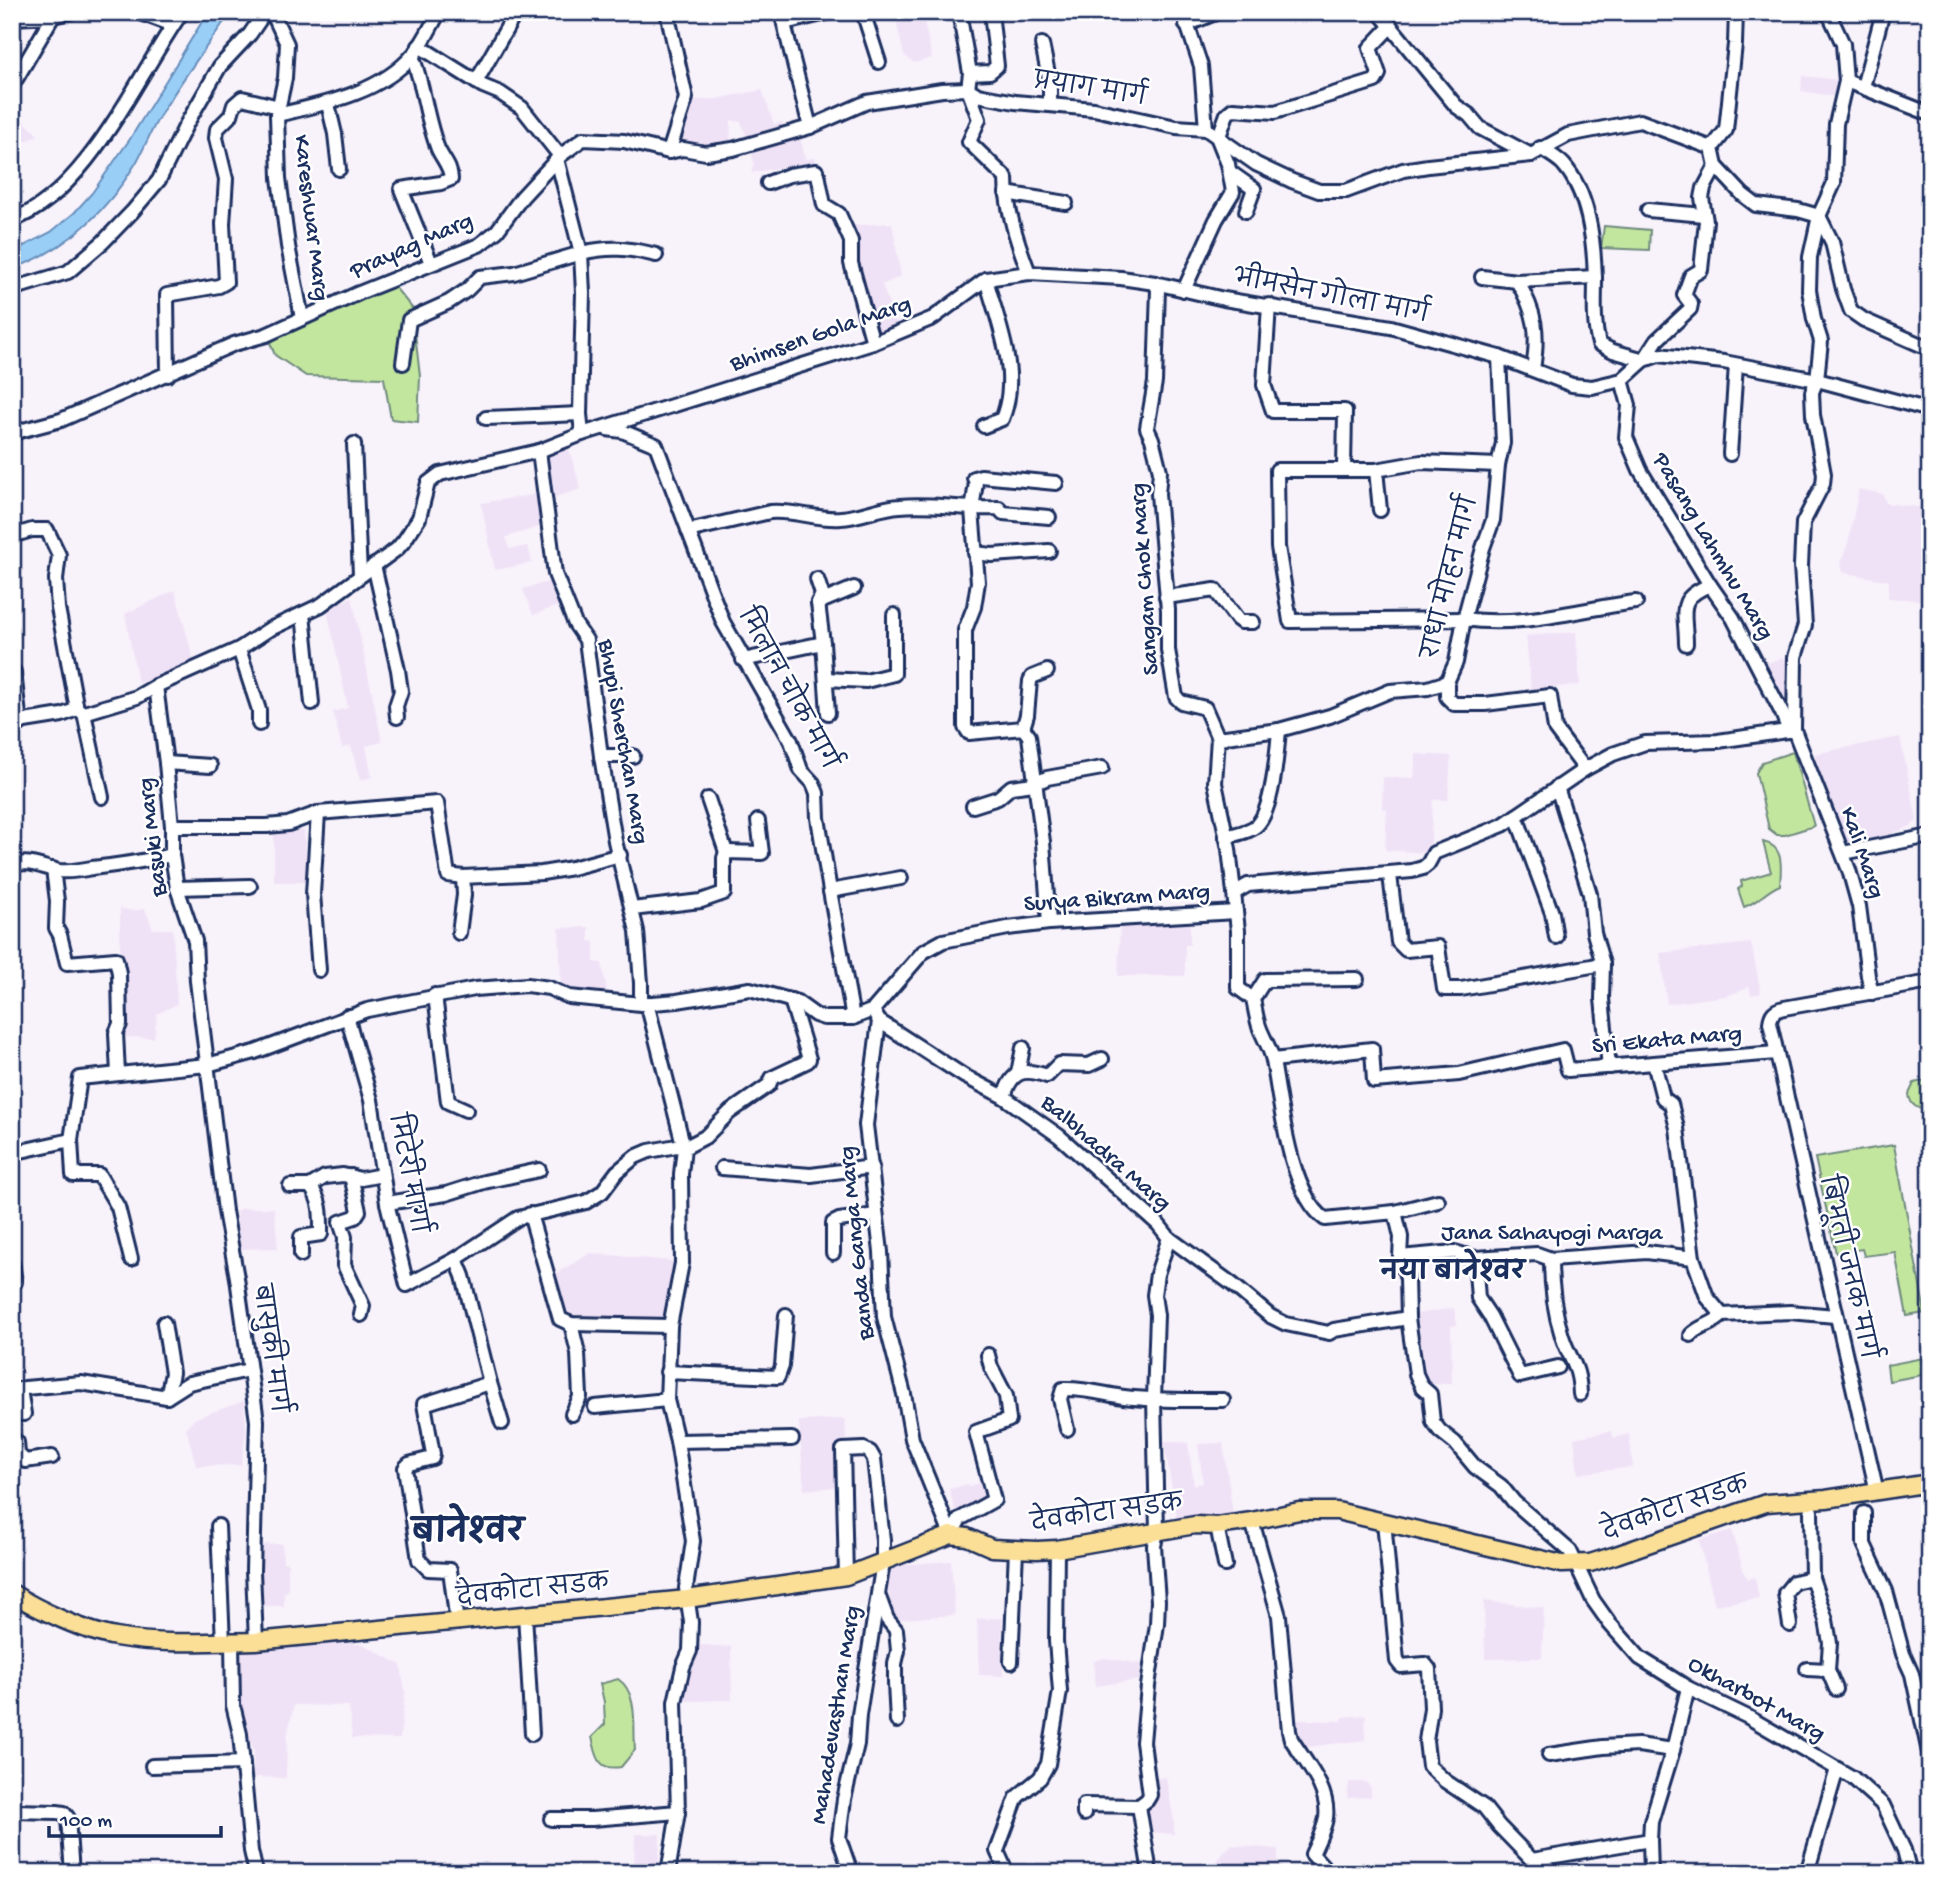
<svg xmlns="http://www.w3.org/2000/svg" width="1942" height="1885" font-family="'Gochi Hand','Playpen Sans Deva',sans-serif">
<style>
.built{fill:#f0e2f6}
.green{fill:#c3e69f;stroke:#6f8a7e;stroke-width:2}
.water{fill:#99cef7;stroke:#678eba;stroke-width:2}
.lines{fill:none;stroke-linecap:round;stroke-linejoin:round}
.minor-casing{stroke:#1b2f5e;stroke-width:18}
.major-casing{stroke:#1b2f5e;stroke-width:21}
.minor{stroke:#fff;stroke-width:12}
.major{stroke:#fbdf96;stroke-width:16}
.labels{text-anchor:middle;dominant-baseline:central;stroke-width:5;stroke-linejoin:round;paint-order:stroke}
.street-label{font-size:24px;fill:#1b2f5e;stroke:#fff}
.neighbourhood-label{font-size:26px;font-weight:bold;fill:#1b2f5e;stroke:#fff}
.district-label{font-size:32px;font-weight:bold;fill:#1b2f5e;stroke:#fff}
</style>
<rect width="100%" height="100%" fill="#f8f2fb"/>
<filter id="ink" filterUnits="userSpaceOnUse"><feTurbulence type="fractalNoise" baseFrequency=".0143" numOctaves="2"/><feDisplacementMap in="SourceGraphic" scale="14" xChannelSelector="R" yChannelSelector="G"/><feConvolveMatrix kernelMatrix="1 2 1 2 8 2 1 2 1" color-interpolation-filters="sRGB"/></filter>
<g filter="url(#ink)">
<!-- built -->
<g class="built">
<path d="M894 12H922L932 58 914 63 904 55Z"/>
<path d="M1802 76 1840 80 1838 97 1801 91Z"/>
<path d="M762 90 774 124 782 122 785 133 799 130 805 159 815 158 820 180 797 184 793 165 751 173 754 164 750 145 741 122 731 120 730 150 681 147 686 113 697 100 716 99Z"/>
<path d="M12 109 38 135 12 148Z"/>
<path d="M892 223 901 276 882 285 896 323 877 334 872 325 843 226Z"/>
<path d="M568 446 581 489 549 499 542 455Z"/>
<path d="M1859 489 1883 494 1886 503 1925 508 1930 500V601L1888 598 1889 581 1842 572 1841 561 1848 543Z"/>
<path d="M544 493 549 524 506 537 509 549 528 546 532 563 495 570 481 503Z"/>
<path d="M551 581 560 605 533 615 523 589Z"/>
<path d="M175 590 195 666 138 683 125 614Z"/>
<path d="M352 597 382 742 366 746 372 777 360 780 351 746 342 748 333 712 348 708 327 609Z"/>
<path d="M1576 632 1580 685 1531 689 1526 636Z"/>
<path d="M1787 657 1791 661V724L1760 665Z"/>
<path d="M1900 737 1917 820 1911 826 1886 836 1840 844 1824 801 1815 754Z"/>
<path d="M1416 754 1451 756 1448 800H1433L1430 853 1385 850 1387 809H1382L1383 777 1414 778Z"/>
<path d="M274 829 304 831 308 882H274Z"/>
<path d="M120 908 132 911 145 909 153 929H173L177 1004 157 1014 154 1038 120 1037Z"/>
<path d="M1190 918V945H1185V976H1118L1120 923Z"/>
<path d="M589 927V941L594 942V962L602 963 607 993 561 988 559 928Z"/>
<path d="M1751 943 1761 993 1751 995 1749 986 1746 989 1726 996 1667 1004 1660 953Z"/>
<path d="M242 1208H274L278 1248 239 1249 236 1211Z"/>
<path d="M591 1253 680 1262 668 1322 563 1317 555 1274Z"/>
<path d="M1454 1308 1457 1325 1451 1326 1452 1383 1431 1385 1426 1378 1417 1314Z"/>
<path d="M244 1401 246 1430 241 1465 196 1466 186 1427 196 1418Z"/>
<path d="M845 1419 847 1451 834 1452 837 1487 804 1490 799 1421Z"/>
<path d="M1611 1431 1614 1438 1629 1434 1633 1467 1578 1474 1574 1438Z"/>
<path d="M1164 1441 1188 1443 1194 1485 1203 1483 1198 1444 1223 1443 1233 1513 1194 1519 1193 1517 1177 1519Z"/>
<path d="M988 1480V1503L956 1513 949 1489 968 1484 969 1486Z"/>
<path d="M1732 1530 1744 1573 1748 1579 1755 1577 1759 1598 1715 1605 1699 1540Z"/>
<path d="M282 1544 283 1562 288 1563V1591L284 1592V1606H260L256 1545Z"/>
<path d="M951 1561 955 1615 892 1620 886 1566Z"/>
<path d="M1484 1601 1544 1608 1542 1658 1485 1659Z"/>
<path d="M1002 1618 1003 1676 979 1675 977 1619Z"/>
<path d="M342 1643 363 1644 401 1665 405 1693 400 1739 352 1738 349 1706 294 1705 287 1736 286 1778 253 1777 254 1750 236 1709 237 1651Z"/>
<path d="M687 1644 731 1647 732 1700 687 1701 675 1694 676 1665Z"/>
<path d="M1105 1658 1141 1664 1139 1680 1095 1686 1094 1661Z"/>
<path d="M1366 1715 1365 1740 1299 1748 1295 1720 1342 1721 1343 1717Z"/>
<path d="M1166 1777 1174 1821V1834L1149 1832 1143 1805 1146 1780Z"/>
<path d="M1349 1782H1366L1371 1788V1797L1347 1798Z"/>
<path d="M635 1834H660L659 1865 634 1864Z"/>
<path d="M1231 1845 1278 1849V1873H1218L1213 1864Z"/>
</g>
<!-- green -->
<g class="green">
<path d="M1604 226 1650 230 1649 250 1601 248Z"/>
<path d="M389 280 412 308 420 376 418 422 391 419 384 378 306 376 275 355 268 338Z"/>
<path d="M1793 752 1814 826 1785 835H1777L1769 829 1756 773 1762 762Z"/>
<path d="M1763 842C1785 846 1781 868 1780 885 1765 891 1759 902 1744 907L1738 889 1742 886 1741 881 1771 872Z"/>
<path d="M1930 1079V1111H1929C1918 1109 1910 1106 1909 1094L1914 1083Z"/>
<path d="M1894 1145 1925 1313 1907 1316 1895 1252 1864 1256 1862 1249 1836 1253 1815 1158Z"/>
<path d="M1928 1357 1930 1359 1929 1410 1922 1375 1889 1381 1887 1365Z"/>
<path d="M618 1679C639 1693 633 1728 635 1750L621 1767C597 1771 597 1756 592 1737L605 1724 604 1702 600 1684Z"/>
</g>
<!-- water -->
<path class="water" d="M208 12H231C207 46 182 79 161 114 151 130 145 147 136 163 107 211 66 250 12 269V252L51 232 74 213 92 193 130 139Z"/>
<g class="lines">
<defs>
<g id="minor">
<path d="M129 12 141 13 173 25"/>
<path d="M272 12 287 44 285 78 277 115 279 178 288 246 302 318"/>
<path d="M667 12 686 98 669 152"/>
<path d="M781 12 810 127"/>
<path d="M863 12 879 62"/>
<path d="M959 12 970 73 968 89 979 119 969 142 1006 178C1006 210 1018 244 1029 273"/>
<path d="M1183 12 1201 66 1206 129"/>
<path d="M1379 12 1456 106 1469 115 1480 128 1531 155"/>
<path d="M1824 12 1830 16 1843 44 1846 81 1836 124 1834 183 1819 216 1810 257 1809 290 1814 319 1821 341 1817 380 1812 392 1813 415 1824 474 1823 484 1803 523 1801 566 1805 625 1795 657 1794 730 1849 870 1859 906 1868 976 1872 993"/>
<path d="M12 18 53 16"/>
<path d="M784 23 831 12"/>
<path d="M1186 25 1218 12"/>
<path d="M1042 44 1050 83V105"/>
<path d="M419 46 483 86 500 93 522 108 560 156"/>
<path d="M412 56C424 86 426 119 438 149 443 160 451 167 451 179L441 183 401 189 431 263"/>
<path d="M970 73 990 72 997 66 991 12"/>
<path d="M1846 81 1930 114"/>
<path d="M476 82 516 12"/>
<path d="M12 86 53 16 71 12"/>
<path d="M1863 87 1883 12"/>
<path d="M968 89 978 95 1015 102 1094 109 1176 127 1206 129"/>
<path d="M328 104 335 134 339 169"/>
<path d="M277 115C324 104 381 93 414 54 424 42 431 26 439 12"/>
<path d="M1206 129 1256 164 1292 181 1319 191H1346L1403 170 1428 166 1531 155 1568 135 1640 121 1712 148"/>
<path d="M1540 148C1548 153 1556 157 1563 164 1589 193 1594 241 1595 279 1595 301 1593 322 1599 344L1613 351 1644 360"/>
<path d="M1712 148 1716 166 1743 195 1756 205 1798 210 1819 216 1832 242 1843 289 1851 311 1864 320 1930 349"/>
<path d="M1712 148 1726 130 1735 44 1736 12"/>
<path d="M557 159 581 253C610 246 628 248 656 255"/>
<path d="M1230 172 1254 189 1246 211"/>
<path d="M768 183 789 175 816 171 818 174 824 205 839 214 851 241V263L873 343"/>
<path d="M1006 193 1066 203"/>
<path d="M1648 210 1704 215"/>
<path d="M12 220C87 194 138 74 182 12"/>
<path d="M1482 277 1517 281 1595 277"/>
<path d="M1517 281C1536 312 1539 333 1533 369"/>
<path d="M1155 283 1158 289 1155 382 1147 428 1152 439 1160 471 1158 494 1168 610V650L1176 697 1181 702 1205 708 1218 738 1215 783 1229 849 1234 893"/>
<path d="M12 289 68 272 103 242 132 212 159 180 186 125 220 66 250 34 265 12"/>
<path d="M1184 290 1216 220 1233 192 1228 164 1218 139 1227 114 1233 109 1275 112 1375 81 1379 74 1370 48 1391 26"/>
<path d="M1269 305 1264 385 1273 411H1345L1344 468"/>
<path d="M1499 357 1503 443 1498 465 1493 520 1483 548 1464 619 1456 662 1447 682V697L1454 704H1485L1550 696 1555 729 1585 769"/>
<path d="M1644 360 1657 340 1690 309 1691 304 1684 295 1691 276 1701 270 1706 221 1702 198 1704 188 1716 166"/>
<path d="M403 363 409 320 449 302 467 290 480 277 514 273 581 253 583 293 580 414 582 434"/>
<path d="M168 375 167 295 219 286 226 282 223 224 226 179 216 138 217 129 231 115 234 105 242 98 279 107"/>
<path d="M1622 380 1629 405 1626 437 1640 470 1710 585 1733 618 1782 713 1789 731"/>
<path d="M486 418 580 414"/>
<path d="M984 426 1002 419C1021 374 998 324 986 279"/>
<path d="M607 429 622 431 656 445 723 622 791 741 801 770 813 783 817 793 818 818 830 891 853 1018"/>
<path d="M12 433 61 420 234 344 266 335 359 293 479 245 497 231 522 197 560 156 583 139 624 141 669 152 683 149 706 153 733 149 810 127 867 102 942 90 968 89"/>
<path d="M354 444 360 574"/>
<path d="M539 451 555 574 575 624 586 640 601 756 615 841 637 931 641 983V1004"/>
<path d="M1730 454 1736 365"/>
<path d="M1498 465 1421 462 1376 470H1277L1278 547 1290 621 1464 619C1521 628 1579 609 1636 602"/>
<path d="M1376 470 1380 510"/>
<path d="M688 531 770 512C795 510 817 520 841 518 861 517 880 507 900 506 933 503 966 510 999 508L1003 513 1049 517"/>
<path d="M12 536 32 530H47L59 555 56 579 58 608 77 709"/>
<path d="M975 553 992 555 1049 551"/>
<path d="M374 565 398 670 401 691 396 706 397 717"/>
<path d="M817 579 822 594 818 603"/>
<path d="M1166 597 1215 590 1237 619 1241 622H1253"/>
<path d="M303 614 312 703"/>
<path d="M823 643 828 713"/>
<path d="M1686 644C1686 611 1675 599 1710 585"/>
<path d="M239 649 259 710V724"/>
<path d="M743 660 823 643 818 603 854 588"/>
<path d="M12 672H14L20 724"/>
<path d="M826 679 866 681 894 674V615"/>
<path d="M156 686 166 763 172 826V855L177 888 195 941 197 981 225 1211 237 1278 257 1421 253 1571 256 1641"/>
<path d="M84 713 102 797"/>
<path d="M12 723 62 715 77 709 84 713 137 697 156 686 239 649 268 630 321 605 397 549 404 541 419 518 428 483 440 474 539 451 582 434 873 343 933 318 986 279 1029 273 1121 278 1155 283 1224 299 1391 327 1499 357 1572 385 1592 387 1622 380 1644 360 1658 355 1724 362 1817 380 1930 410"/>
<path d="M1023 728 1027 715 1030 681 1032 677 1047 671"/>
<path d="M1794 730 1718 741 1645 743 1613 754 1585 769 1503 825 1434 853 1428 864 1423 868 1412 871 1248 885 1234 893 1238 931V988L1253 999C1255 1008 1256 1017 1259 1026 1263 1038 1271 1049 1273 1061 1281 1103 1289 1193 1325 1219L1395 1212 1401 1237 1400 1257 1407 1278 1408 1318 1416 1374 1422 1387 1430 1394 1433 1422 1440 1431 1455 1443 1475 1467 1501 1486 1514 1502 1570 1551 1593 1600 1610 1624 1640 1658 1688 1688 1748 1717 1853 1778 1883 1805 1904 1850 1910 1873"/>
<path d="M1218 738 1279 730 1330 716 1390 691 1428 688 1447 682"/>
<path d="M601 756H633"/>
<path d="M166 763 210 766"/>
<path d="M708 799 726 852"/>
<path d="M973 806 998 798 1011 787 1034 784 1047 778 1102 768"/>
<path d="M318 813 313 894 319 970"/>
<path d="M1516 816 1552 913 1556 937"/>
<path d="M172 826H267L288 824 318 813 437 803 448 875 463 877 542 873 572 868 620 855"/>
<path d="M1226 837C1235 834 1250 832 1257 825 1273 809 1277 753 1279 730"/>
<path d="M1843 853 1930 836"/>
<path d="M12 866C27 858 45 869 59 871 70 872 82 870 92 868 119 865 145 861 172 855"/>
<path d="M53 869 57 901 56 928 60 935 67 963 116 959 119 973 120 1024 116 1033 118 1074"/>
<path d="M1390 875 1398 942 1406 950 1438 947 1444 989H1461L1603 964 1594 933 1590 894 1557 787"/>
<path d="M177 888 250 886"/>
<path d="M830 891 901 878"/>
<path d="M632 909 701 901 724 893V858L726 852 762 853 758 821"/>
<path d="M1049 923 1043 842 1029 736 1023 728 969 733 965 727V630L974 607 978 582 972 510 976 482 974 478 981 476 1056 483"/>
<path d="M459 933 464 895 463 877"/>
<path d="M1603 964 1602 999 1609 1067"/>
<path d="M435 995 448 1102 466 1110"/>
<path d="M1253 999 1265 980 1357 979"/>
<path d="M647 1003 684 1148 681 1174 682 1263 670 1326 667 1400 677 1441 693 1541 686 1588 691 1622 690 1651 683 1667 675 1702 678 1812 668 1873"/>
<path d="M873 1010 879 1021 964 1076 1004 1097 1059 1136 1158 1224 1169 1238 1232 1284 1270 1316 1286 1324 1329 1333 1334 1330 1408 1318"/>
<path d="M347 1016 371 1100 387 1203 407 1285 456 1259 518 1218 586 1202 602 1192 617 1172 635 1157 649 1151 682 1145"/>
<path d="M879 1021 866 1125 881 1252 884 1317 904 1394 912 1439 951 1535"/>
<path d="M1273 1060 1372 1049 1374 1081 1459 1074 1563 1050 1568 1070 1776 1053"/>
<path d="M1654 1063 1663 1098 1671 1104 1677 1128 1693 1258"/>
<path d="M1018 1073 1023 1048"/>
<path d="M1004 1097C1011 1072 1022 1067 1047 1076L1059 1064 1089 1065 1102 1059"/>
<path d="M71 1140 73 1175H99L118 1207 131 1259"/>
<path d="M684 1148 705 1137 730 1112 769 1085 772 1078 808 1061 809 1059 791 1000"/>
<path d="M12 1153 71 1140 80 1078 207 1065 255 1052 367 1010 475 989 527 985 549 988 569 997 641 1004 677 1001 750 989 797 1002 815 1015 824 1018H853L873 1010 923 952 943 941 1008 928 1049 923 1236 912"/>
<path d="M722 1168 811 1175 872 1167"/>
<path d="M351 1176 359 1211 355 1217 340 1222 345 1237 344 1265 363 1306 361 1315"/>
<path d="M290 1186H310L325 1177 343 1175 361 1179 382 1175"/>
<path d="M387 1203 446 1194 484 1182 539 1170"/>
<path d="M1395 1212 1438 1201"/>
<path d="M530 1214 560 1319 571 1324 670 1326"/>
<path d="M833 1253V1223L839 1220 876 1215"/>
<path d="M301 1255V1237L321 1234C321 1215 322 1201 310 1186"/>
<path d="M1400 1257 1455 1252 1475 1258 1537 1254 1551 1259 1647 1252 1693 1258 1707 1297 1722 1315 1790 1312 1835 1316"/>
<path d="M1475 1258 1478 1298 1490 1316 1520 1376 1558 1367"/>
<path d="M456 1259 463 1276 490 1383 424 1404 433 1454 432 1458 409 1464 405 1468 419 1560 428 1569 450 1570 457 1623"/>
<path d="M1551 1259C1551 1285 1554 1311 1562 1336 1570 1361 1579 1364 1580 1394"/>
<path d="M12 1263 15 1282"/>
<path d="M164 1323 172 1373 167 1397"/>
<path d="M571 1324 578 1353 580 1397 572 1414"/>
<path d="M1691 1335C1700 1325 1714 1325 1722 1315"/>
<path d="M667 1372 778 1377 782 1366 786 1315"/>
<path d="M490 1383 502 1423"/>
<path d="M595 1407 667 1400"/>
<path d="M12 1414H24L20 1389 25 1388 81 1383 167 1397 189 1383 249 1370"/>
<path d="M1067 1429 1060 1399 1063 1389C1085 1388 1103 1394 1124 1397 1156 1401 1191 1400 1223 1400"/>
<path d="M677 1441 792 1439"/>
<path d="M12 1442H17L18 1454 25 1461 52 1457"/>
<path d="M1877 1492 1770 1023C1771 1014 1774 1010 1784 1008L1930 982"/>
<path d="M1811 1511 1812 1578 1826 1620 1830 1643 1828 1670 1836 1689"/>
<path d="M1864 1513V1544L1886 1591 1903 1654 1912 1674 1930 1757"/>
<path d="M1252 1521 1279 1616 1289 1731 1291 1739C1305 1762 1330 1789 1326 1818 1324 1830 1317 1843 1312 1854L1329 1873"/>
<path d="M1384 1521 1397 1661 1401 1666 1425 1664 1429 1669 1431 1708 1426 1741 1429 1766 1445 1781 1484 1807 1499 1826 1532 1860 1650 1840 1651 1822 1673 1750 1688 1688"/>
<path d="M218 1526 223 1643"/>
<path d="M1217 1526 1225 1565"/>
<path d="M951 1535 960 1519 994 1500 976 1432 1009 1420 1006 1396 991 1367 988 1355"/>
<path d="M846 1576 843 1450 864 1449 870 1452 874 1459 883 1540V1562L859 1715 857 1744 844 1799 839 1838 851 1873"/>
<path d="M879 1597 887 1619 896 1630 898 1651 895 1664V1684L897 1721"/>
<path d="M525 1614 532 1734"/>
<path d="M1790 1625 1785 1593 1794 1582 1812 1578"/>
<path d="M232 1641 233 1705 240 1734 251 1851 256 1873"/>
<path d="M1011 1662 1016 1550"/>
<path d="M1807 1669 1828 1670"/>
<path d="M1549 1755 1603 1747 1638 1745 1673 1750"/>
<path d="M152 1766 243 1763"/>
<path d="M12 1811 57 1812 64 1813 68 1818 72 1873"/>
<path d="M1084 1814V1805L1139 1806"/>
<path d="M551 1819H592L678 1812"/>
<path d="M1650 1840 1651 1873"/>
<path d="M1532 1860 1547 1873"/>
<path d="M1007 1873 997 1851 1017 1797 1040 1778 1048 1764 1060 1691 1056 1641 1057 1549"/>
<path d="M1150 1873 1139 1806 1147 1800 1150 1795 1143 1742 1148 1686 1157 1624 1158 1601 1154 1546 1157 1531 1154 1399 1157 1315 1154 1295 1157 1274 1169 1238"/>
<path d="M1807 1873 1837 1769"/>
</g>
<path id="major" d="M12 1593C38 1610 86 1632 116 1637 162 1645 210 1642 256 1641L687 1599 846 1576 951 1535 967 1537 992 1548 1037 1550 1057 1549 1195 1525 1217 1526 1252 1521 1299 1511H1337L1562 1564 1590 1563 1616 1555 1766 1503 1826 1499 1930 1483"/>
</defs>
<!-- minor casing -->
<use href="#minor" class="minor-casing"/>
<!-- major casing -->
<use href="#major" class="major-casing"/>
<!-- minor -->
<use href="#minor" class="minor"/>
<!-- major -->
<use href="#major" class="major"/>
</g>
</g>
<g class="labels">
<!-- street labels -->
<g class="street-label">
<text transform="translate(1090 91) rotate(9)">प्रयाग मार्ग</text>
<text transform="translate(310 218) rotate(83)">Kareshwar Marg</text>
<text transform="translate(412 247) rotate(-24)">Prayag Marg</text>
<text transform="translate(1331 298) rotate(11)">भीमसेन गोला मार्ग</text>
<text transform="translate(821 335) rotate(-19)">Bhimsen Gola Marg</text>
<text transform="translate(1712 547) rotate(59)">Pasang Lahmhu Marg</text>
<text transform="translate(1452 578) rotate(-76)">राधा मोहन मार्ग</text>
<text transform="translate(1146 579) rotate(-94)">Sangam Chok Marg</text>
<text transform="translate(786 690) rotate(61)">मिलान चोक मार्ग</text>
<text transform="translate(622 742) rotate(80)">Bhupi Sherchan Marg</text>
<text transform="translate(154 837) rotate(-97)">Basuki Marg</text>
<text transform="translate(1861 853) rotate(71)">Kali Marg</text>
<text transform="translate(1117 899) rotate(-4)">Surya Bikram Marg</text>
<text transform="translate(1667 1041) rotate(-5)">Sri Ekata Marg</text>
<text transform="translate(1105 1154) rotate(41)">Balbhadra Marg</text>
<text transform="translate(406 1174) rotate(79)">मिटेरी मार्गा</text>
<text x="1552" y="1234">Jana Sahayogi Marga</text>
<text transform="translate(858 1243) rotate(-96)">Banda Ganga Marg</text>
<text transform="translate(1846 1268) rotate(77)">बिभूती जनक मार्ग</text>
<text transform="translate(268 1349) rotate(82)">बासुकी मार्ग</text>
<text transform="translate(1676 1510) rotate(-19)">देवकोटा सडक</text>
<text transform="translate(1107 1515) rotate(-8)">देवकोटा सडक</text>
<text transform="translate(533 1592) rotate(-6)">देवकोटा सडक</text>
<text transform="translate(1756 1700) rotate(29)">Okharbot Marg</text>
<text transform="translate(837 1715) rotate(-81)">Mahadevasthan Marg</text>
</g>
<!-- neighbourhood labels -->
<g class="neighbourhood-label">
<text x="1453" y="1274">नया बानेश्वर</text>
</g>
<!-- district labels -->
<g class="district-label">
<text x="468" y="1535">बानेश्वर</text>
</g>
</g>
<!-- margin -->
<rect width="1942" height="1885" fill="none" stroke="#fff" stroke-width="42"/>
<rect x="21" y="21" width="1900" height="1843" fill="none" stroke="#1b2f5e" stroke-width="2.5" filter="url(#ink)"/>
<!-- scale -->
<path d="M49 1826v10h172v-10" fill="none" stroke="#1b2f5e" stroke-width="3.5"/>
<text x="60" y="1826" font-size="21" fill="#1b2f5e" stroke="#ffffff" stroke-width="5" paint-order="stroke">100 m</text>
</svg>
